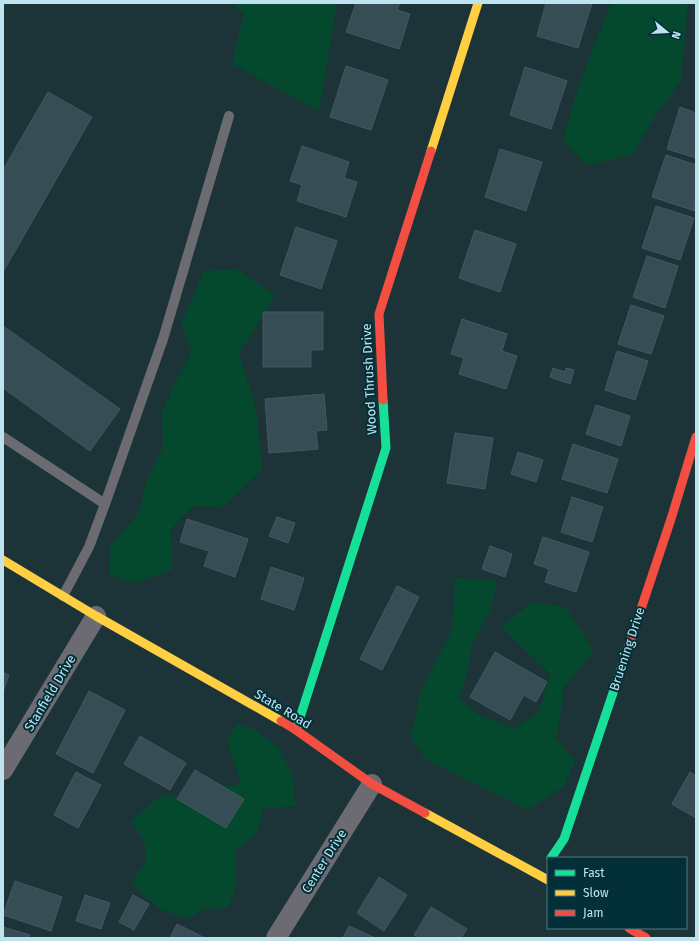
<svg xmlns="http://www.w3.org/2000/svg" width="699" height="941" font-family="'Fira Sans',sans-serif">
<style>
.green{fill:#04492e}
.building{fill:#364d55;stroke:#435861}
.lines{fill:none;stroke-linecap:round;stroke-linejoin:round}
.lane{stroke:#6c6b72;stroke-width:10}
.street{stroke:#6c6b72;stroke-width:20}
.fast{stroke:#16e098;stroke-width:9}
.slow{stroke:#ffcf43;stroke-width:9}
.jam{stroke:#f24e42;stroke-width:9}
.labels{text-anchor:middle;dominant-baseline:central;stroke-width:4;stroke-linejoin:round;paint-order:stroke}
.street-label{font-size:13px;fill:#bfe3ee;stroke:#032f39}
</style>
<rect width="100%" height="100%" fill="#1c3338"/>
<!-- green -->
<g class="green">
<path d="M231 3H337L319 111 232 64 244 13Z"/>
<path d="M611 3H688L681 81 656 115 632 155 587 165 563 139 578 88Z"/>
<path d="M238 269 275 295 239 354 257 413 262 470 223 507 193 506 171 529 172 570 135 583 109 575 110 548 140 511 146 482 163 448 162 413 175 383 192 351 181 325 204 271Z"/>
<path d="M455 578 497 580 491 610 473 642 467 673 459 699 479 715 514 729 539 712 550 674 501 627 532 602 566 607 594 651 563 689 562 708 556 738 575 761 564 786 528 810 425 759 411 738 420 693 452 630Z"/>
<path d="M237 723 254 729 278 748 292 772 296 806 261 809C263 832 253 838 236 849V882L229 908 203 909 189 919 162 910 142 895 133 881 145 863V843L131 821 159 797 186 795 203 783 234 786 241 782 227 741Z"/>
</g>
<!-- building -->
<g class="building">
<path d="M356 3H400L397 10 410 14 399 49 346 32Z"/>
<path d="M546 3H592L578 48 537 36Z"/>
<path d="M346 66 388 80 371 130 330 117Z"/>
<path d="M525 67 567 81 551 129 510 115Z"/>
<path d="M48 92 92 117 3 272V170Z"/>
<path d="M680 107 696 113V158L667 149Z"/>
<path d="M302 146 349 162 344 178 357 182 346 217 297 201 302 185 290 181Z"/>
<path d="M500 149 542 162 526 211 485 197Z"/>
<path d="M666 155 696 165 695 211 652 197Z"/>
<path d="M656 206 694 218 680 260 642 248Z"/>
<path d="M296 227 337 241 321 289 280 275Z"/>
<path d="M475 230 516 244 500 292 459 278Z"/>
<path d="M647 256 678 266 665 308 633 297Z"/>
<path d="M631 305 664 316 651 354 618 344Z"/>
<path d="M263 312H323V350H311V367H263Z"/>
<path d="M462 319 507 334 502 351 517 356 506 389 459 374 464 358 451 354Z"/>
<path d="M3 326 120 409 90 451 3 388Z"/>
<path d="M617 351 648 361 635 400 605 390Z"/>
<path d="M553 368 565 372 566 368 574 370 570 384 550 377Z"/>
<path d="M324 394 327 430 316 431 318 449 269 453 265 399Z"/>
<path d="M596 405 630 416 621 446 586 434Z"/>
<path d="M455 433 493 438 485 489 447 483Z"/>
<path d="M573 444 618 459 607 493 562 479Z"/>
<path d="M518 452 543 460 536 482 511 474Z"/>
<path d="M572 497 603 507 592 542 561 532Z"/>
<path d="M277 517 295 523 288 543 269 536Z"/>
<path d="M187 519 248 539 235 577 204 566 209 551 180 542Z"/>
<path d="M543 537 589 552 576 592 545 582 549 569 534 564Z"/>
<path d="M490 546 512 554 505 577 482 569Z"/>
<path d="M271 567 304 578 294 610 261 599Z"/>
<path d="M397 586 419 597 382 670 360 659Z"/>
<path d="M495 652 547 682 536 702 524 695 510 720 470 697Z"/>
<path d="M3 672 9 675 3 692Z"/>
<path d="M89 691 125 710 93 773 56 754Z"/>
<path d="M140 736 186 763 170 790 124 764Z"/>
<path d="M195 770 244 799 226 828 177 799Z"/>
<path d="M76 772 101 785 78 828 54 815Z"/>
<path d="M690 772 696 776V818L672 804Z"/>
<path d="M379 877 407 895 384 931 357 913Z"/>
<path d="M15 881 62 897 51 931 3 915Z"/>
<path d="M85 895 110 903 101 929 76 921Z"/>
<path d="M133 895 149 904 134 930 119 922Z"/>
<path d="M431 907 467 929 461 938H419L414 935Z"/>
<path d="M177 924 205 938H170Z"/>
<path d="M349 926 375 938H343Z"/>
<path d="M3 927 30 935 29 938H3Z"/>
</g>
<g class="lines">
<!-- lane -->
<g class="lane">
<path d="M3 437 105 504 89 547 63 596"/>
<path d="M105 504 163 339 229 116"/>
</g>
<!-- street -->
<g class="street">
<path d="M3 770 96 616"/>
<path d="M276 938 372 784"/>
</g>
<!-- fast -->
<g class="fast">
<path d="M296 730 386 448 383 400"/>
<path d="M551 858 564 839 623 663"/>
</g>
<!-- slow -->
<g class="slow">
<path d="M431 151 478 3"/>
<path d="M3 560 96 616 281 721"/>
<path d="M425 813 548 880"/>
</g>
<!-- jam -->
<g class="jam">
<path d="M383 400 379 314 431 151"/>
<path d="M623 663 671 519 696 437"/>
<path d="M281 721 296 730 372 784 425 813"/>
<path d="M629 928 646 938"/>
</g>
</g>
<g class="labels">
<!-- street labels -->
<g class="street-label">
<text transform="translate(369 379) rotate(-93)">Wood Thrush Drive</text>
<text transform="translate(627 649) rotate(-72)">Bruening Drive</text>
<text transform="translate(50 693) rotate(-59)">Stanfield Drive</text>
<text transform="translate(283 709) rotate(31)">State Road</text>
<text transform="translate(324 861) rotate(-58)">Center Drive</text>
</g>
</g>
<!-- border -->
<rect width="699" height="941" fill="none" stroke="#bfe3ee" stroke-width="8"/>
<!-- legend -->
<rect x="547" y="857" width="140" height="72" fill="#032f39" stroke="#4e7781"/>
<rect x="555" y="870" width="20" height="6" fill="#16e098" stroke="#4e7781"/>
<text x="583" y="877" font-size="12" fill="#bfe3ee">Fast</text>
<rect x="555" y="890" width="20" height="6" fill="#ffcf43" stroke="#4e7781"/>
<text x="583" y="897" font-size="12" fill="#bfe3ee">Slow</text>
<rect x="555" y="910" width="20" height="6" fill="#f24e42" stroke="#4e7781"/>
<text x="583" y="917" font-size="12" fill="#bfe3ee">Jam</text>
<!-- north arrow -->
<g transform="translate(667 32) rotate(108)" stroke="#032f39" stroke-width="3" paint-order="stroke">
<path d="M0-3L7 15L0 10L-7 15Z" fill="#bfe3ee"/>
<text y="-6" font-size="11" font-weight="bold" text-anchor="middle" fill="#bfe3ee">N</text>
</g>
</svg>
